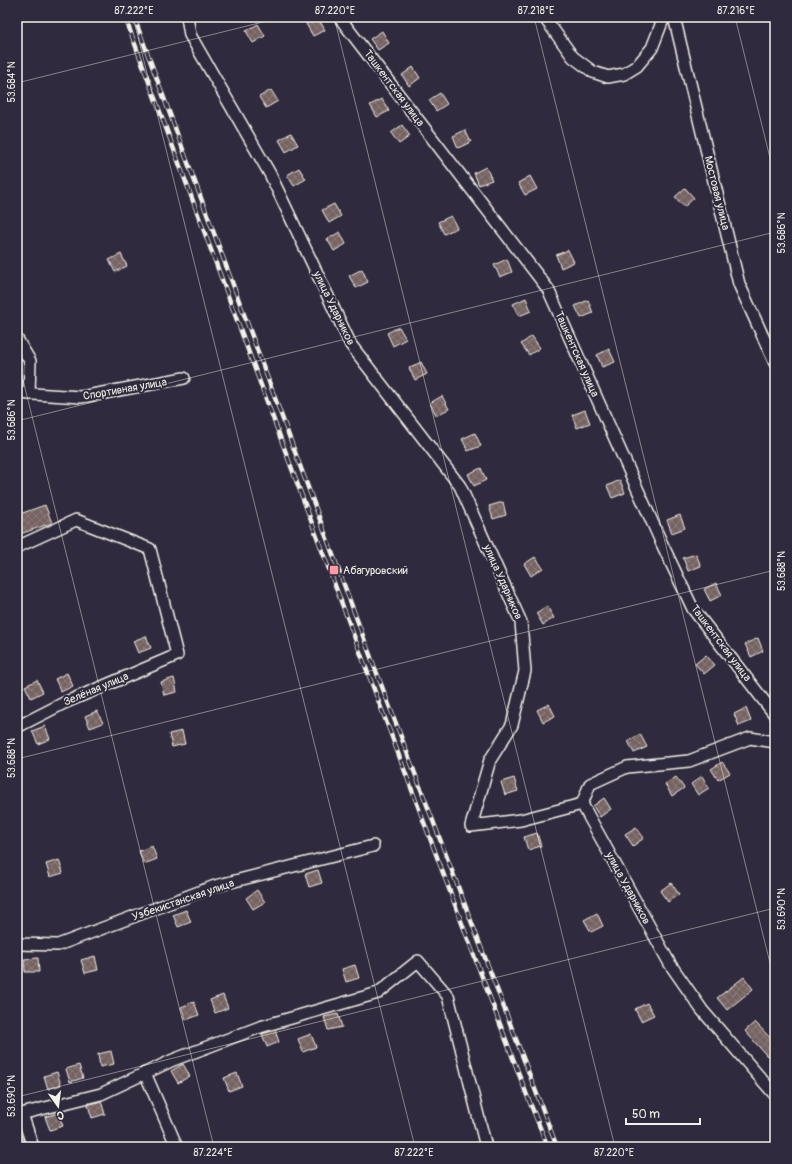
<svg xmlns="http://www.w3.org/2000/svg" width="792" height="1164" font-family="Pangolin,sans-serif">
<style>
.building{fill:url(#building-cross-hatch);stroke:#f4f1e8}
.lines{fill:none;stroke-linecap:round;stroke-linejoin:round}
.minor-casing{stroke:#f4f1e8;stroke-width:14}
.minor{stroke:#2f2a3d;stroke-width:11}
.rail-casing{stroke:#f4f1e8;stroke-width:4.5}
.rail{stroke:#2f2a3d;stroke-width:3;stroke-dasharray:9;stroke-linecap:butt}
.ticks{fill:none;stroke:#f4f1e8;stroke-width:1;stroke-opacity:0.45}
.poi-dot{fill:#ff9aa2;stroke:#2f2a3d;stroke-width:1.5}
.labels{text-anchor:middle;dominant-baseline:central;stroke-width:4;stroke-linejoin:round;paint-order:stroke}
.street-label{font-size:11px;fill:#f4f1e8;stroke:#2f2a3d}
.poi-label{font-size:11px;fill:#f4f1e8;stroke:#2f2a3d;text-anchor:start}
.neatline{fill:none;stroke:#f4f1e8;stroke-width:1.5}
.ticks-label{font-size:10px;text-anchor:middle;fill:#f4f1e8}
</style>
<defs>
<pattern id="building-cross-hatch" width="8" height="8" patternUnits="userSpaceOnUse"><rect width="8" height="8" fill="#756362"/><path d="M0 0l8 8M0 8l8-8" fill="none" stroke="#897a78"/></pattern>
</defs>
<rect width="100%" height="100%" fill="#2f2a3d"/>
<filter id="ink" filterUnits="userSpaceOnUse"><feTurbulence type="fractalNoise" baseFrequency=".025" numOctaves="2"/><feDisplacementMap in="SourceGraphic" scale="8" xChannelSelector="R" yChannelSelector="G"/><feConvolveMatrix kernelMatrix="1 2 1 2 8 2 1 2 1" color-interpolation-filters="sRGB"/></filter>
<g filter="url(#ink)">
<!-- building -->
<g class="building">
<path d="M318 18 325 30 313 36 306 24Z"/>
<path d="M258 24 265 36 253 43 246 31Z"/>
<path d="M382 31 389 43 378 50 370 39Z"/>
<path d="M413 67 420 78 409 86 402 75Z"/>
<path d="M271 90 278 101 266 108 259 97Z"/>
<path d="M440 93 447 104 436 111 429 100Z"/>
<path d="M382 99 389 111 377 117 370 105Z"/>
<path d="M402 125 410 136 399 144 391 133Z"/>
<path d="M465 130 471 142 458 148 453 136Z"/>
<path d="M291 133 298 145 286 152 279 140Z"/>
<path d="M486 167 492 180 479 185 474 173Z"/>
<path d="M299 168 306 179 294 186 287 175Z"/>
<path d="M530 176 537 189 525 195 518 183Z"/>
<path d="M685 188 694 198 684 207 675 197Z"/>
<path d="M334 204 341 216 329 223 322 210Z"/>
<path d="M451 216 457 228 444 234 438 222Z"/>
<path d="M340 232 346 244 334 251 327 239Z"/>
<path d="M568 250 574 262 561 268 556 255Z"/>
<path d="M121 254 127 266 115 272 109 260Z"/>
<path d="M507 259 512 272 500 277 494 265Z"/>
<path d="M362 269 368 282 356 288 349 276Z"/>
<path d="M526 298 531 311 519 316 513 304Z"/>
<path d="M588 300 593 313 581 318 575 306Z"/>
<path d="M399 327 406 339 393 346 387 333Z"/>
<path d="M532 336 540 348 529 355 521 344Z"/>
<path d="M609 349 615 362 602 367 597 355Z"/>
<path d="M421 362 427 374 415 380 409 368Z"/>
<path d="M442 396 449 409 436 415 430 403Z"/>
<path d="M585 410 590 423 577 428 572 415Z"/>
<path d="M475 433 481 446 468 451 462 439Z"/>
<path d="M481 468 486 480 474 486 468 474Z"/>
<path d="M620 480 625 493 612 498 607 486Z"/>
<path d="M503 502 506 515 493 519 489 506Z"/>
<path d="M45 505 52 523 17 535V515Z"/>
<path d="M680 515 685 528 672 533 667 520Z"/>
<path d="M696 554 701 566 688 571 683 558Z"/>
<path d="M535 557 543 568 531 576 524 564Z"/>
<path d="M716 583 722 595 710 601 704 589Z"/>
<path d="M547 606 554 618 543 625 536 613Z"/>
<path d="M146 636 151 648 138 653 133 641Z"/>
<path d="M758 638 763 651 751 657 745 644Z"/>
<path d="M706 655 715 665 704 674 695 664Z"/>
<path d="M67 673 73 686 61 692 55 679Z"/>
<path d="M174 678 177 692 164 695 161 682Z"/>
<path d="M37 680 43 692 31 698 25 686Z"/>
<path d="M549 704 555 716 543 722 537 710Z"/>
<path d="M746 708 751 721 739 726 734 714Z"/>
<path d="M97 711 103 723 90 728 85 716Z"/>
<path d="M45 726 50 739 38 744 32 731Z"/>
<path d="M182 731 185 744 172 747 169 734Z"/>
<path d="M640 734 647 747 634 753 628 741Z"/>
<path d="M722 762 730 773 718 780 711 769Z"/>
<path d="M702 776 709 788 698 795 691 784Z"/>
<path d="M676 777 684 788 672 796 665 784Z"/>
<path d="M514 778 518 791 505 795 501 782Z"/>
<path d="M604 798 611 809 600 817 593 806Z"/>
<path d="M636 827 644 838 633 846 625 834Z"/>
<path d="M537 833 541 846 528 850 524 837Z"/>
<path d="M152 846 157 859 144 864 139 851Z"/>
<path d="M59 860 63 873 50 877 46 864Z"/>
<path d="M318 870 322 883 309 887 305 874Z"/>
<path d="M671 883 679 894 668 902 660 891Z"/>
<path d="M257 890 265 902 253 909 246 898Z"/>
<path d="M186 910 191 922 178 927 173 915Z"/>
<path d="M597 913 603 926 591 932 584 920Z"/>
<path d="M95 956 98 970 85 973 81 960Z"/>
<path d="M38 958 39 972H25L24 959Z"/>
<path d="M355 965 359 978 346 982 342 969Z"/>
<path d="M744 977 753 989 727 1010 717 998Z"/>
<path d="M223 995 228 1008 215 1013 210 1000Z"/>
<path d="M194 1002 199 1015 186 1020 181 1007Z"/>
<path d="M647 1003 654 1015 641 1021 635 1009Z"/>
<path d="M338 1014 342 1027 328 1030 324 1017Z"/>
<path d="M755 1022 775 1043V1048L767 1056 745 1031Z"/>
<path d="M275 1030 279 1042 267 1047 262 1034Z"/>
<path d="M311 1034 316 1047 303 1052 298 1039Z"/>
<path d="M111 1051 114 1064 100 1067 98 1054Z"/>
<path d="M183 1064 190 1076 178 1083 171 1071Z"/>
<path d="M79 1065 83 1078 70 1082 66 1069Z"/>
<path d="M57 1072 61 1085 48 1089 44 1076Z"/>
<path d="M237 1073 242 1086 229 1091 224 1078Z"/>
<path d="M101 1101 105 1114 92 1118 88 1105Z"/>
<path d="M58 1113 63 1126 50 1130 45 1117Z"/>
</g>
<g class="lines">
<defs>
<g id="minor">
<path d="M187 17 190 35 270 174 351 345 460 486 521 622 525 671 512 725 490 760 471 826 521 820 582 804 670 964 702 1010 775 1095"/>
<path d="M339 17 548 289 662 544 693 609 775 715"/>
<path d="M544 17 573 57 593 72 608 77 624 74 637 66 652 48 664 17"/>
<path d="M674 17 739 284 775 363"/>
<path d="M17 339 30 361 29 394"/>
<path d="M17 393 81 397 184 378"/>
<path d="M17 547 76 520 150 549 177 655 64 703 17 727"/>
<path d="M582 804 590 784 627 767 689 761 750 738 775 742"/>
<path d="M17 944 58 945 215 886 373 846"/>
<path d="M145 1073 177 1147"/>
<path d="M22 1114 33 1147"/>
<path d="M17 1115 101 1094 173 1060 260 1027 378 993 418 961 448 996 486 1147"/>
</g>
</defs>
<!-- minor casing -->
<use href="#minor" class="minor-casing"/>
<!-- minor -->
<use href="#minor" class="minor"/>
<defs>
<g id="rail">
<path d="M125 17 330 572 481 974 528 1098 548 1147"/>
<path d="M134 17 373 663 557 1147"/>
</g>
</defs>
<!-- rail casing -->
<use href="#rail" class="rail-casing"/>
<!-- rail -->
<use href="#rail" class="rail"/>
</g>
</g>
<!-- ticks -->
<path class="ticks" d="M133 17 415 1147M334 17 615 1147M534 17 775 983M735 17 775 178M17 83 283 17M17 356 214 1147M17 421 775 232M17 759 775 570M17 1097 775 908"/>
<!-- markers -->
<rect class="poi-dot" x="329" y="565" width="10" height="10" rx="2"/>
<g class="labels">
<!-- street labels -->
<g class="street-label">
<text transform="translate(394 88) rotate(53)">Ташкентская улица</text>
<text transform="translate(717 193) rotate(76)">Мостовая улица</text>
<text transform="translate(334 308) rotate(64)">улица Ударников</text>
<text transform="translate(577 354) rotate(66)">Ташкентская улица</text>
<text transform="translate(125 389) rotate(-10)">Спортивная улица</text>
<text transform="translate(503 582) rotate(66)">улица Ударников</text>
<text transform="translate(721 643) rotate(53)">Ташкентская улица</text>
<text transform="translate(96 689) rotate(-23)">Зелёная улица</text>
<text transform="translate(628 888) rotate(61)">улица Ударников</text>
<text transform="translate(183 900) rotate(-19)">Узбекистанская улица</text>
</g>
<!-- poi labels -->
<g class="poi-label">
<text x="343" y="570">Абагуровский</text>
</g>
</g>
<!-- margin -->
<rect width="792" height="1164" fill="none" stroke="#2f2a3d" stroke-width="44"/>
<!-- north arrow -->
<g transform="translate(58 1106) rotate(166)" stroke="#2f2a3d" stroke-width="3" paint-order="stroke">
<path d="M0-3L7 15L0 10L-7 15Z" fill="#f4f1e8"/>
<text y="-6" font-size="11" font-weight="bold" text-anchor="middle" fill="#f4f1e8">С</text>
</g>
<!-- scale -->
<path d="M626 1118v6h74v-6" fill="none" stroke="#f4f1e8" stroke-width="2"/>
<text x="632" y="1118" font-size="12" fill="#f4f1e8" stroke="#2f2a3d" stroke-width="3" paint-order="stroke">50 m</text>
<rect x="22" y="22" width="748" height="1120" class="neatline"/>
<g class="ticks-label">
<text x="134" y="14">87.222°E</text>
<text x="335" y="14">87.220°E</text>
<text x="536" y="14">87.218°E</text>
<text x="736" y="14">87.216°E</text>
<text transform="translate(11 82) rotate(-90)" y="4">53.684°N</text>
<text transform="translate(781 233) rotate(-90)" y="4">53.686°N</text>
<text transform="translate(11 420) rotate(-90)" y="4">53.686°N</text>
<text transform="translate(781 571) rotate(-90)" y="4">53.688°N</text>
<text transform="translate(11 758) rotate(-90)" y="4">53.688°N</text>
<text transform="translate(781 909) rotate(-90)" y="4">53.690°N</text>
<text transform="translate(11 1096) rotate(-90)" y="4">53.690°N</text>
<text x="213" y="1156">87.224°E</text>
<text x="414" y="1156">87.222°E</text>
<text x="614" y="1156">87.220°E</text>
</g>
</svg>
